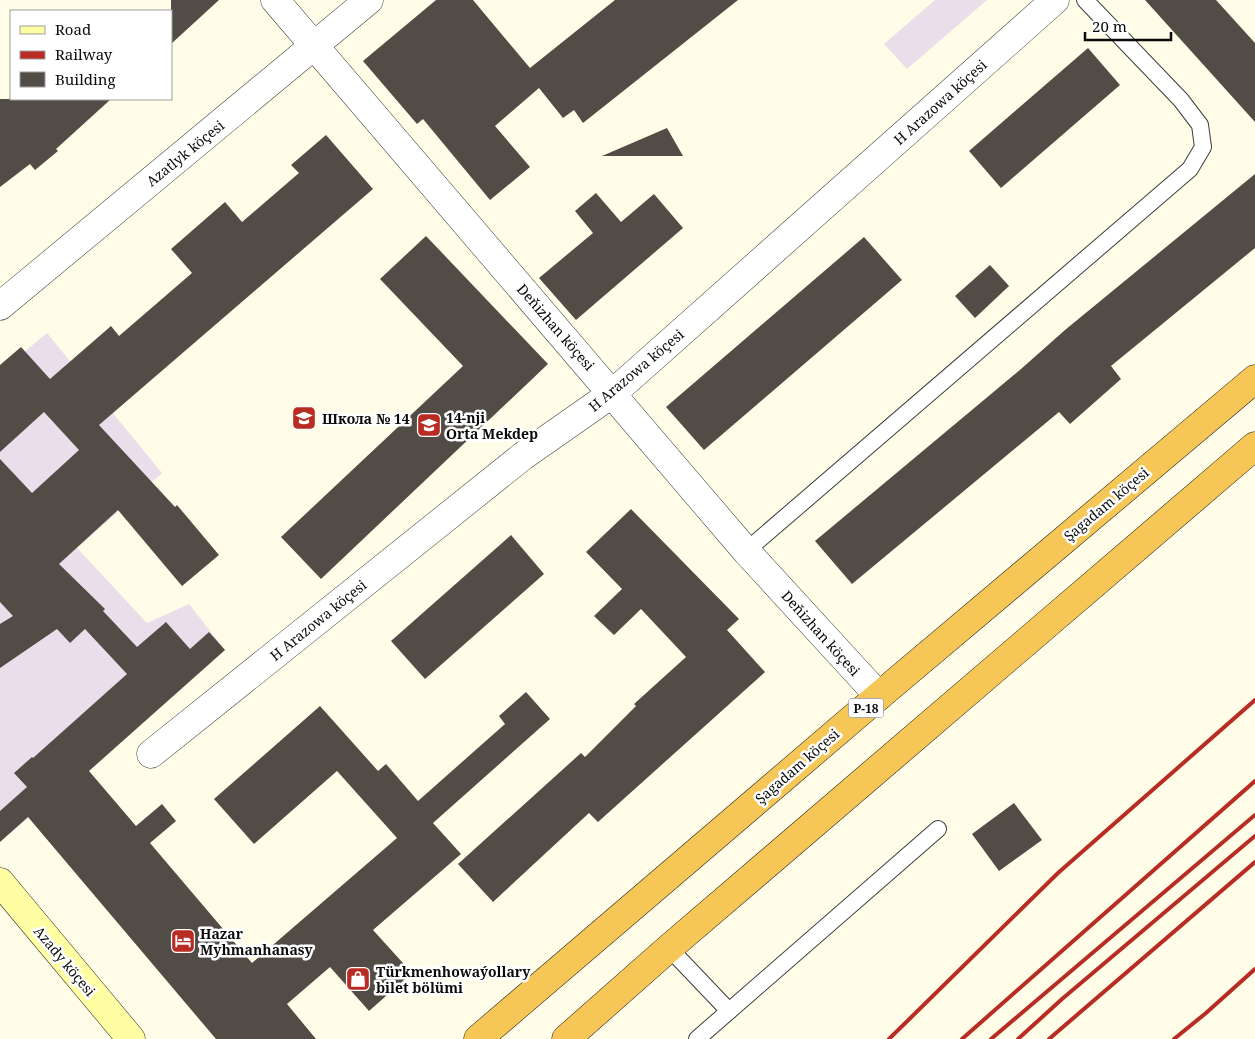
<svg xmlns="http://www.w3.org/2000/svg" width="1255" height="1039" font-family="'Noto Serif',serif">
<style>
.industrial{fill:#e9deea}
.building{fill:#524c47}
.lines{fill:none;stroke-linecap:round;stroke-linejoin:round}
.service-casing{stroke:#3d3d3d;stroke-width:18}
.minor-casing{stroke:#3d3d3d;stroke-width:29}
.secondary-casing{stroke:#2c2c2c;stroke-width:29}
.trunk-casing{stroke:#1b1b1b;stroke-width:29}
.service{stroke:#fff;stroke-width:16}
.minor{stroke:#fff;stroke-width:28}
.secondary{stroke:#fffea2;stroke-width:28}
.trunk{stroke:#f6c757;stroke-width:28}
.rail{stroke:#b82c24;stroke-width:4}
.labels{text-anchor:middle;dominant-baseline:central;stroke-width:5;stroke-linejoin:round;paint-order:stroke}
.shield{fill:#fff;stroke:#545454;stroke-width:1}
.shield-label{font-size:12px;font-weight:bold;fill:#0a0a0a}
.street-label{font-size:14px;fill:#0a0a0a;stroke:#fff}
.poi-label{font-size:14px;font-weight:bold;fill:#0a0a0a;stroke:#fff;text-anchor:start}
</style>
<rect width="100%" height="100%" fill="#fffde7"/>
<!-- industrial -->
<g class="industrial">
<path d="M935 0H987L907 69 884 44Z"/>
<path d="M47 333 162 473 77 548 147 623 189 604 225 650 8 835 0 825V372Z"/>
</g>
<!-- building -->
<g class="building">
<path d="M171 0H219L171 44Z"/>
<path d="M436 0H473L530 68 615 0H738L583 123 574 110 563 118 539 88 495 126 530 167 490 200 423 119 417 124 363 61Z"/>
<path d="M1145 0H1216L1255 43V122Z"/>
<path d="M1088 48 1120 85 1001 188 969 151Z"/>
<path d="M0 99H111L56 149 58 151 35 170 30 164 0 187Z"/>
<path d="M667 128 683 156H602Z"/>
<path d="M326 135 373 189 99 425 175 507 177 505 219 555 182 586 118 510 59 564 105 609 103 611 137 647 166 622 190 649 209 632 225 650 89 771 136 826 162 804 176 821 150 843 252 963 397 838 337 771 254 844 214 799 320 706 378 771 386 764 418 801 505 724 499 716 526 692 550 719 433 823 461 854 373 930 412 973 369 1011 330 967 287 1004 316 1039H216L28 817 0 842V811L27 787 14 773 32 757 33 758 127 674 85 629 70 643 57 629 0 668V624L13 616 0 602V459L32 493 79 450 44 412 0 452V365L21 347 50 379 111 326 119 336 192 273 171 249 225 202 242 222 299 173 291 165Z"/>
<path d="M1255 174V248L1111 366 1121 379 1070 424 1059 412 852 584 815 541 1021 369 1065 330Z"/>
<path d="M596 193 621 222 654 194 683 228 576 320 539 278 593 233 575 211Z"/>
<path d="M426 236 548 364 321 579 281 537 463 366 380 279Z"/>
<path d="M864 237 902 280 704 450 666 407Z"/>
<path d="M990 265 1009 286 975 318 955 296Z"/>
<path d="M631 509 739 619 727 630 765 672 598 822 589 813 493 902 458 864 581 753 585 757 636 706 634 704 686 657 641 609 614 635 594 616 622 589 586 552Z"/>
<path d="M511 535 544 574 425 679 391 641Z"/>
<path d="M1014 803 1042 840 999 871 972 834Z"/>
</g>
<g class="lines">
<defs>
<g id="service">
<path d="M746 551 1190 169 1203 147 1200 125 1181 100 1085 0"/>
<path d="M669 948 729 1011"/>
<path d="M697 1039 938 829"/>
</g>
<g id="minor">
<path d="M275 0 746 551 879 696"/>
<path d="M0 306 369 0"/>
<path d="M151 754 523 456 613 393 1055 0"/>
</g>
<path id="secondary" d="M0 882 131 1039"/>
<g id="trunk">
<path d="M478 1039 879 696 1255 379"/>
<path d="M566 1039 669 948 1255 446"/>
</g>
</defs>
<!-- service casing -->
<use href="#service" class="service-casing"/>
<!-- minor casing -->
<use href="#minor" class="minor-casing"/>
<!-- secondary casing -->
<use href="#secondary" class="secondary-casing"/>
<!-- trunk casing -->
<use href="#trunk" class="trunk-casing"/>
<!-- service -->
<use href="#service" class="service"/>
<!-- minor -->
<use href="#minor" class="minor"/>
<!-- secondary -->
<use href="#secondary" class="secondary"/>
<!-- trunk -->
<use href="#trunk" class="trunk"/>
<!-- rail -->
<g class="rail">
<path d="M889 1039 1058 873 1255 700"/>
<path d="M962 1039 1255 781"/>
<path d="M991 1039 1255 815"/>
<path d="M1018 1039 1062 999 1255 836"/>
<path d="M1049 1039 1255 862"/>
<path d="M1174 1039 1206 1013 1255 969"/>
</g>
</g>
<!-- icons -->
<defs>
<symbol id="school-square" viewBox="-11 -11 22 22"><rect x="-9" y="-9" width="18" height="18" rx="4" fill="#b82c24" stroke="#fff"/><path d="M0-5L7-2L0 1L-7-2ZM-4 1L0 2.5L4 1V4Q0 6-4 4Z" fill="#fff"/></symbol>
<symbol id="hotel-square" viewBox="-11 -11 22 22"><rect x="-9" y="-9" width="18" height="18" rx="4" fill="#b82c24" stroke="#fff"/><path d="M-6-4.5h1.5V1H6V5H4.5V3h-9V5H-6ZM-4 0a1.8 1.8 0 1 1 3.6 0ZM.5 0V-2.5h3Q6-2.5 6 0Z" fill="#fff"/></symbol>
<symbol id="shop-square" viewBox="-11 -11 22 22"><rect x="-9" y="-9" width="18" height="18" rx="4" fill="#b82c24" stroke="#fff"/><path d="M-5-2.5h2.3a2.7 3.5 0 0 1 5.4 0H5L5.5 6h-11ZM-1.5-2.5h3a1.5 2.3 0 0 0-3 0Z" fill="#fff"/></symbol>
</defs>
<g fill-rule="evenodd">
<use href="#school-square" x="290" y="404" width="28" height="28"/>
<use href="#school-square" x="415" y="411" width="28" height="28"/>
<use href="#hotel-square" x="169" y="927" width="28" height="28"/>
<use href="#shop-square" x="344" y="965" width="28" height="28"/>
</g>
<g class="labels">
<!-- shield labels -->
<rect class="shield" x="848.5" y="698.5" width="35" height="19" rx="4"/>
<g class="shield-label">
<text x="866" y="708">P-18</text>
</g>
<!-- street labels -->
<g class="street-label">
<text transform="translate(940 102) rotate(-42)">H Arazowa köçesi</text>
<text transform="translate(185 153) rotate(-39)">Azatlyk köçesi</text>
<text transform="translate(556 327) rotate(49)">Deňizhan köçesi</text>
<text transform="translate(636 370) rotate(-40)">H Arazowa köçesi</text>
<text transform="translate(1106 504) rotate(-40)">Şagadam köçesi</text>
<text transform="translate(318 620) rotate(-39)">H Arazowa köçesi</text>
<text transform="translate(821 633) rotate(48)">Deňizhan köçesi</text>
<text transform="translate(797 766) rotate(-41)">Şagadam köçesi</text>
<text transform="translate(65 961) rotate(50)">Azady köçesi</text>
</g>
<!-- poi labels -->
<g class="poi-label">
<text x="446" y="417">14-nji<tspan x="446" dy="16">Orta Mekdep</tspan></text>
<text x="322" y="418">Школа № 14</text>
<text x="200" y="933">Hazar<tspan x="200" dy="16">Myhmanhanasy</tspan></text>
<text x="376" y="971">Türkmenhowaýollary<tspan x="376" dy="16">bilet bölümi</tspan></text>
</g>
</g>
<!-- legend -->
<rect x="10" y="10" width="162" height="90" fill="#ffffff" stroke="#9d9d9d"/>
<rect x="20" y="26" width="25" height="8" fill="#fffea2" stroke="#9d9d9d"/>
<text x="55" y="35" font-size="15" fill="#0a0a0a">Road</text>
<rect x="20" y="51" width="25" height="8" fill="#b82c24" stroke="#9d9d9d"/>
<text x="55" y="60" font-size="15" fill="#0a0a0a">Railway</text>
<rect x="20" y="72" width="25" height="15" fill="#524c47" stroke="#9d9d9d"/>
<text x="55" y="85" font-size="15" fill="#0a0a0a">Building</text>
<!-- scale -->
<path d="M1085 32v8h86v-8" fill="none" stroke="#0a0a0a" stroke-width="2.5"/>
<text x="1092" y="32" font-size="15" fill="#0a0a0a" stroke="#ffffff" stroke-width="4" paint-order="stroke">20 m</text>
</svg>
